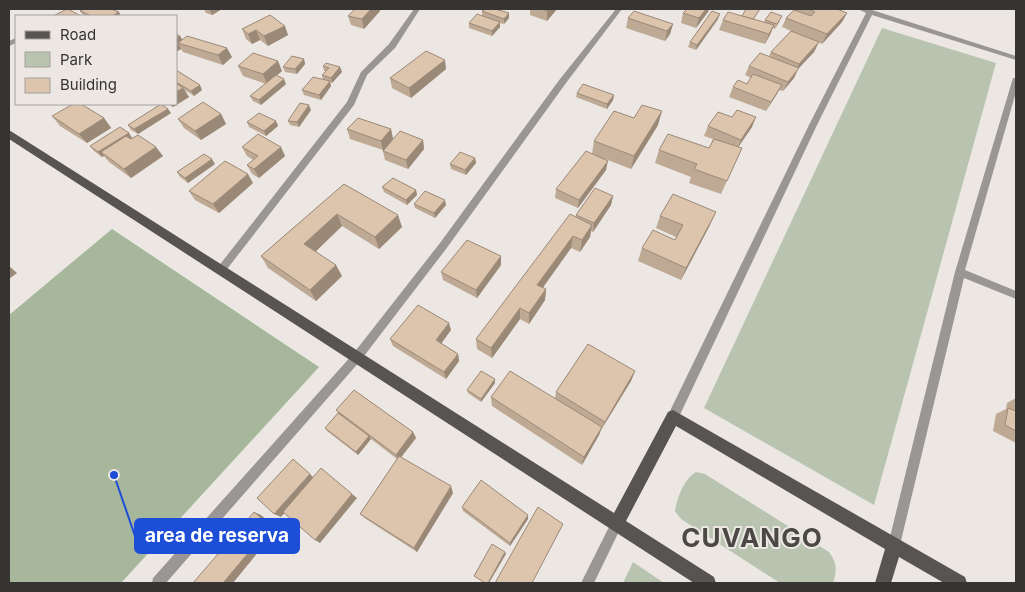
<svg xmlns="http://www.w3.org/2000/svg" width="1025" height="592" font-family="Inter,sans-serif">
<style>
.green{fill:#b8c4b0}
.forest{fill:#a7b79b}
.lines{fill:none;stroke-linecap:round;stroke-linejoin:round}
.street{fill:#999695;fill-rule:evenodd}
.primary{fill:#585451;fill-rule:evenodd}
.wall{fill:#bea994}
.shaded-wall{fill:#9b8978}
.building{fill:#ddc4ac;stroke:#9b8978}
.labels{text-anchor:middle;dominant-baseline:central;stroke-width:4;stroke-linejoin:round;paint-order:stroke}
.near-district-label{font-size:26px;font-weight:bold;letter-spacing:1px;fill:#4c4845;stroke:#ece7e3}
.leader{fill:none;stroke:#1d4ed8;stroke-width:2}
.callout-dot{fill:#1d4ed8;stroke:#ece7e3;stroke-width:2}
.callout{fill:#1d4ed8;stroke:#1d4ed8;stroke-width:2}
.callout-label{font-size:19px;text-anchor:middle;font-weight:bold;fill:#fff}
</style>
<rect width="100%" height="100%" fill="#ece7e3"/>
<!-- green -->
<g class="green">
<path d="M882 28 996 63 874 505 704 408Z"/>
<path d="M696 472 705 474 829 552C837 563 837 570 833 583H780L681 519 675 511C677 498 684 479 696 472Z"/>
<path d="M633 562 664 583H623Z"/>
</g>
<!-- forest -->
<path class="forest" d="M112 229 319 367 121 583H9V315Z"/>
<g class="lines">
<!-- street -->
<g class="street">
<path d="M414 9H420L395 48 367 75 354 105 224 273H218L216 270 218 267 347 102 361 72 389 44Z"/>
<path d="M616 9H622L566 83 446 249 361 360 166 583H152L153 578 353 354 440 243 560 79Z"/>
<path d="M858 9 872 10 1016 56V60L872 15 817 125 677 421 673 422 669 421 667 417 669 413 809 125 866 13Z"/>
<path d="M16 38V43L9 46V41Z"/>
<path d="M1013 78H1016V92L965 270 1016 291V299L964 278 900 545 899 550 894 551 889 550 888 545 955 272Z"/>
<path d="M617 517 621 519 623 523 594 583H581L613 519Z"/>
</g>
<!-- primary -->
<path class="primary" d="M9 130 614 513 668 412 673 410 965 577 967 583H944L899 557 891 583H875L885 549 676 426 626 521 714 577 716 583H694L9 139Z"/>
</g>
<!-- wall -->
<g class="wall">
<path d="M204 9H222L212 15 206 13Z"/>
<path d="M530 9H557L547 21 530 15Z"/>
<path d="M687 9H709L708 12 696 28 681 23 683 13Z"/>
<path d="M760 9 754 19 764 22 765 20 780 21 775 29 773 28 765 44 719 30 723 20 742 16Z"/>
<path d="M797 9H837L847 13 842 22 822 44 818 42 814 52 798 69 794 78 783 91 779 90 766 111 729 97 733 87 747 84 751 78 745 75 749 66 769 56 771 52 791 31 782 27 786 18 796 10Z"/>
<path d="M80 11 121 16H84Z"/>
<path d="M380 11 364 29 351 25 348 16Z"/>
<path d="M482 11 509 13V18L504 24 500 23V27L492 36 469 28V23L482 16Z"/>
<path d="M270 15 288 35 268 46 260 40 252 44 246 39 242 29Z"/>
<path d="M628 18 673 24 670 34 665 41 626 28Z"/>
<path d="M718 19 696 50 688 47 690 42Z"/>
<path d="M176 34 180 36 182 39 232 57 223 65 183 52 181 49 176 52Z"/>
<path d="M304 59 305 64 297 74 285 72 283 67Z"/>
<path d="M238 66 282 71 276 76 286 84 261 105 253 101 250 96 266 84 243 76Z"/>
<path d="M323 66 340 67 342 72 332 83 330 82 331 86 321 100 304 95 302 90 323 80 322 75 326 71H324Z"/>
<path d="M446 69 411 98 392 88 390 78Z"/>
<path d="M176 70 202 90 194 96 185 90 189 97 173 107 168 104H176Z"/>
<path d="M577 93 614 95 613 100 607 109 576 97Z"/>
<path d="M168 109 171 113 138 134 131 130 128 125Z"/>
<path d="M311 110 299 127 290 125 288 121Z"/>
<path d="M221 114 226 124 201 140 184 128 178 119Z"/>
<path d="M52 116 104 118 111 128 87 143 60 126Z"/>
<path d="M276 121 278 126 266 136 249 127 247 122Z"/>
<path d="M658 125 631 169 605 159 606 170 578 208 555 198 556 189 592 154 594 141Z"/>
<path d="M708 126 752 127 738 147 742 148 721 194 689 183 691 177 655 163 659 150 709 148 713 139 704 136Z"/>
<path d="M347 129H391L393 139 423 140 424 149 408 169 385 160 383 151V150L350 139Z"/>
<path d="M129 133 132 138 163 156 131 178 109 162 104 156 102 157 94 151 90 146Z"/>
<path d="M242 147 285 156 259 178 252 174 247 165 253 160 247 156Z"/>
<path d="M475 158 476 163 466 175 451 169 450 164Z"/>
<path d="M215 164 188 183 180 177 177 172Z"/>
<path d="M253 183 219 213 195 200 189 191Z"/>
<path d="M344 184 402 227 379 249 342 226 316 251 342 276 316 301 268 268 261 256Z"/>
<path d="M382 187 416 190 417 195 407 205 384 192Z"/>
<path d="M613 196 611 205 593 232 591 231 590 237 580 252 571 248 543 287 546 289 545 300 529 324 520 319 492 358 477 349 476 339 576 217V215Z"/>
<path d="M414 204 446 205 435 218 415 208Z"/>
<path d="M660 216 710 225 681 280 638 261 642 248 675 240 676 237 656 228Z"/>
<path d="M501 256V265L477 298 443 280 441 272Z"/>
<path d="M451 330 441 343 458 354 459 361 446 379 393 346 390 339Z"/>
<path d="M635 371 631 381 601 430 599 435 582 465 492 406 491 397 555 398 556 392Z"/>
<path d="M495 383 481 402 468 393 467 390Z"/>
<path d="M1016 398V443L993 431 996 414 1006 409 1007 403Z"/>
<path d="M336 410 413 432 416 438 401 457 453 493 417 552 366 519 360 514 397 459 371 439 358 455 327 431 325 428 338 413Z"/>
<path d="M462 507 528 519 510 546 463 511Z"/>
</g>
<!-- shaded-wall -->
<g class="shaded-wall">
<path d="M212 9H222L212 15 210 10Z"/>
<path d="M371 9H380V11L364 29 362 19Z"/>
<path d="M549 9H557L547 21V11Z"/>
<path d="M706 9H709L708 12 696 28 699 18Z"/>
<path d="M119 12 121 16H112Z"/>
<path d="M509 13V18L504 24V19Z"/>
<path d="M847 13 842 22 822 44 827 34Z"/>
<path d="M720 14 718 19 696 50 697 45Z"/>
<path d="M500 22V27L492 36V31Z"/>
<path d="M673 24 670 34 665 41 667 31Z"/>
<path d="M774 25 770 35 765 44 769 34Z"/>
<path d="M285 26 288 35 268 46 264 36Z"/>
<path d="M256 30 260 40 252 44 248 34Z"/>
<path d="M180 36 185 45 178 43 181 49 176 52V38Z"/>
<path d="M819 42 814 52 798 69 794 78 783 91 788 82 794 73 799 64Z"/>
<path d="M227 48 232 57 223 65 218 55Z"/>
<path d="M304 59 305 64 297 74 295 69Z"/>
<path d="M445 60 446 69 411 98 409 88Z"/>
<path d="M278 61 282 71 267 84 263 74Z"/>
<path d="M340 67 342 72 332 83 331 78Z"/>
<path d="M284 79 286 84 261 105 259 100Z"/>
<path d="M330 81 331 86 321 100 319 95Z"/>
<path d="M200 85 202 90 194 96 191 91Z"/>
<path d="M782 85 777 94 766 111 771 102Z"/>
<path d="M183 88 189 97 173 107 171 104H176V92Z"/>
<path d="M614 95 613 100 607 109V104Z"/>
<path d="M309 105 311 110 299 127 297 122Z"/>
<path d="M168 109 171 113 138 134 134 129Z"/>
<path d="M662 111 658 125 631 169 634 156Z"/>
<path d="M221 114 226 124 201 140 195 131Z"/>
<path d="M756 117 752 127 737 149 741 140Z"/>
<path d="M104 118 111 128 87 143 79 134Z"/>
<path d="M276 121 278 126 266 136 264 131Z"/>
<path d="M391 129 393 139 383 151 381 141Z"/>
<path d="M129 133 132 138 105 155 101 152 104 156 102 157 98 152Z"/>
<path d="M423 140 424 149 408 169 406 160Z"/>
<path d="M156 147 163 156 131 178 124 169Z"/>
<path d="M281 147 285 156 259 178 254 169Z"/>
<path d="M475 158 476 163 466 175 465 170Z"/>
<path d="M212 159 215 164 188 183 185 178Z"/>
<path d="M608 161 606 170 578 208 579 200Z"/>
<path d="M248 174 253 183 219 213 213 204Z"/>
<path d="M416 190 417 195 407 205 406 200Z"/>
<path d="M613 196 611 205 593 232 594 223Z"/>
<path d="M445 200 446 205 435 218 434 213Z"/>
<path d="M716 212 710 225 681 280 686 268Z"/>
<path d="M337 214 342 226 311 256 304 244Z"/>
<path d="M398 215 402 227 379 249 375 237Z"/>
<path d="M592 225 590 237 580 252 582 240Z"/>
<path d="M573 236 571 248 537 296V285Z"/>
<path d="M501 256V265L477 298 476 290Z"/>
<path d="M336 265 342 276 316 301 310 290Z"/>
<path d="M9 266 17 273 9 279Z"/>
<path d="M546 289 545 300 529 324V313Z"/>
<path d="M520 308V319L492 358 491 348Z"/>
<path d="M449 323 451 330 438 348 436 340Z"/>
<path d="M458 354 459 361 446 379 444 372Z"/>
<path d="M635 371 631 381 601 430 605 422Z"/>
<path d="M495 379V383L481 402V399Z"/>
<path d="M602 427 599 435 582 465 584 457Z"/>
<path d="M413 432 416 438 399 460 396 455Z"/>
<path d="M369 436 371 439 358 455 356 452Z"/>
<path d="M310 474 315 479 281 517 274 514Z"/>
<path d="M451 486 453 493 417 552 414 548Z"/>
<path d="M352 494 357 498 320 543 315 540Z"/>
<path d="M254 512 261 515 277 529 233 583H223Z"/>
<path d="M528 515V519L510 546V543Z"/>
<path d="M505 552 506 554 489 583H488Z"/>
</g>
<!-- building -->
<g class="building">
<path d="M68 9 81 16H53L67 9Z"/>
<path d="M84 9H111L119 12 112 16H92L80 11Z"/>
<path d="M355 9H371L362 19 348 16Z"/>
<path d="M485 9H495L509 13 504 19 482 11Z"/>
<path d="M541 9H549L547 11Z"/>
<path d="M687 9H706L699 18 683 13Z"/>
<path d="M746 9H760L753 19 742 16Z"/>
<path d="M808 9H837L847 13 827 34 786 18 794 10 811 16 815 12Z"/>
<path d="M634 11 673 24 667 31 628 18Z"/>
<path d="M712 11 720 14 697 45 690 42Z"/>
<path d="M728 12 774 25 769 34 723 20Z"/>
<path d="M771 12 782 16 777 24 765 20Z"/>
<path d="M477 14 500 22 492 31 469 23Z"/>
<path d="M270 15 285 26 264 36 256 30 248 34 242 29Z"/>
<path d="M791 31 819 42 799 64 771 52Z"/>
<path d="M176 34 180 36 176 38Z"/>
<path d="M187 36 227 48 218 55 178 43Z"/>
<path d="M426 51 445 60 409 88 390 78Z"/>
<path d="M253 53 278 61 263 74 238 66Z"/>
<path d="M760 53 799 68 788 82 749 66Z"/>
<path d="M292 56 304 59 295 69 283 67Z"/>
<path d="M326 63 340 67 331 78 322 75 329 68 323 66Z"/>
<path d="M176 70 200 85 191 91 176 82Z"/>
<path d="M753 74 782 85 771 102 733 87 738 80 747 84Z"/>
<path d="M276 75 284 79 259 100 250 96Z"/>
<path d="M313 77 330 81 319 95 302 90Z"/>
<path d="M176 83 183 88 176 92Z"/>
<path d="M583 84 614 95 607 104 577 93Z"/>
<path d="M203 102 221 114 195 131 178 119Z"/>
<path d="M300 103 309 105 297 122 288 121Z"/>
<path d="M73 104H81L104 118 79 134 52 116Z"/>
<path d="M161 104 168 109 134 129 128 125Z"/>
<path d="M642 105 662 111 634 156 594 141 614 111 634 118Z"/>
<path d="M737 110 756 117 741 140 708 126 718 112 732 117Z"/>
<path d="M259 113 276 121 264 131 247 122Z"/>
<path d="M358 118 391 129 381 141 347 129Z"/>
<path d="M120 127 129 133 98 152 90 146Z"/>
<path d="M400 131 423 140 406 160 383 151Z"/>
<path d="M258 134 281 147 254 169 247 165 258 156 242 147Z"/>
<path d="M668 134 709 148 714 139 742 148 727 181 694 169 697 164 659 150Z"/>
<path d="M138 135 156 147 124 169 101 152 126 136 131 139Z"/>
<path d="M586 151 608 161 579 200 556 189Z"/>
<path d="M460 152 475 158 465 170 450 164Z"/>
<path d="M204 154 212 159 185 178 177 172Z"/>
<path d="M225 161 248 174 213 204 189 191Z"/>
<path d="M393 178 416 190 406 200 382 187Z"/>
<path d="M344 184 398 215 375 237 337 214 304 244 336 265 310 290 261 256Z"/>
<path d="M595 188 613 196 594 223 576 215Z"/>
<path d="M425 191 445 200 434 213 414 204Z"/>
<path d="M673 194 716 212 686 268 642 248 653 230 675 240 683 225 660 216Z"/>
<path d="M570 214 592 225 582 240 573 236 537 285 546 289 529 313 520 308 491 348 476 339Z"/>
<path d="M467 240 501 256 476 290 441 272Z"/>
<path d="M418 305 449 323 436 340 458 354 444 372 390 339Z"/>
<path d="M588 344 635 371 605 422 556 392Z"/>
<path d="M481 371 495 379 481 399 467 390Z"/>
<path d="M510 371 602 427 584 457 491 397Z"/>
<path d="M354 390 413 432 396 455 336 410Z"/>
<path d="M1008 408 1016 411V431L1005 425Z"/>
<path d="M338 413 369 436 356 452 325 428Z"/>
<path d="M399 456 451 486 414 548 360 514Z"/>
<path d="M293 459 310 474 274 514 257 498Z"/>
<path d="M321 468 352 494 315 540 283 512Z"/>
<path d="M481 480 528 515 510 543 462 507Z"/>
<path d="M538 507 563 524 532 583H495Z"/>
<path d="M254 512 271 526 223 583H193Z"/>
<path d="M492 544 505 552 488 583H485L474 576Z"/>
</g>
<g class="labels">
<!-- near-district labels -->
<g class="near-district-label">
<text x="752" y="537">CUVANGO</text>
</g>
</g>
<!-- callouts -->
<path class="leader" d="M114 475L135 536"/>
<circle class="callout-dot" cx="114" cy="475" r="5"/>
<rect class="callout" x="135" y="519" width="164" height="34" rx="5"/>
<g class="callout-label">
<text x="217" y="542">area de reserva</text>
</g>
<!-- border -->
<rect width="1025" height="592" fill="none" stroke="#363433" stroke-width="20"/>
<!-- legend -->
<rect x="15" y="15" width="162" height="90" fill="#ece7e3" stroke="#a39f9d"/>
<rect x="25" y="31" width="25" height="8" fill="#585451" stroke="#a39f9d"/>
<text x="60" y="40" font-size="15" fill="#363433">Road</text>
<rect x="25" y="52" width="25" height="15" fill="#b8c4b0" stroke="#a39f9d"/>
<text x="60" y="65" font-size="15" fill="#363433">Park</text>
<rect x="25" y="78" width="25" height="15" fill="#ddc4ac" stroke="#a39f9d"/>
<text x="60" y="90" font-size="15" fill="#363433">Building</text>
</svg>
